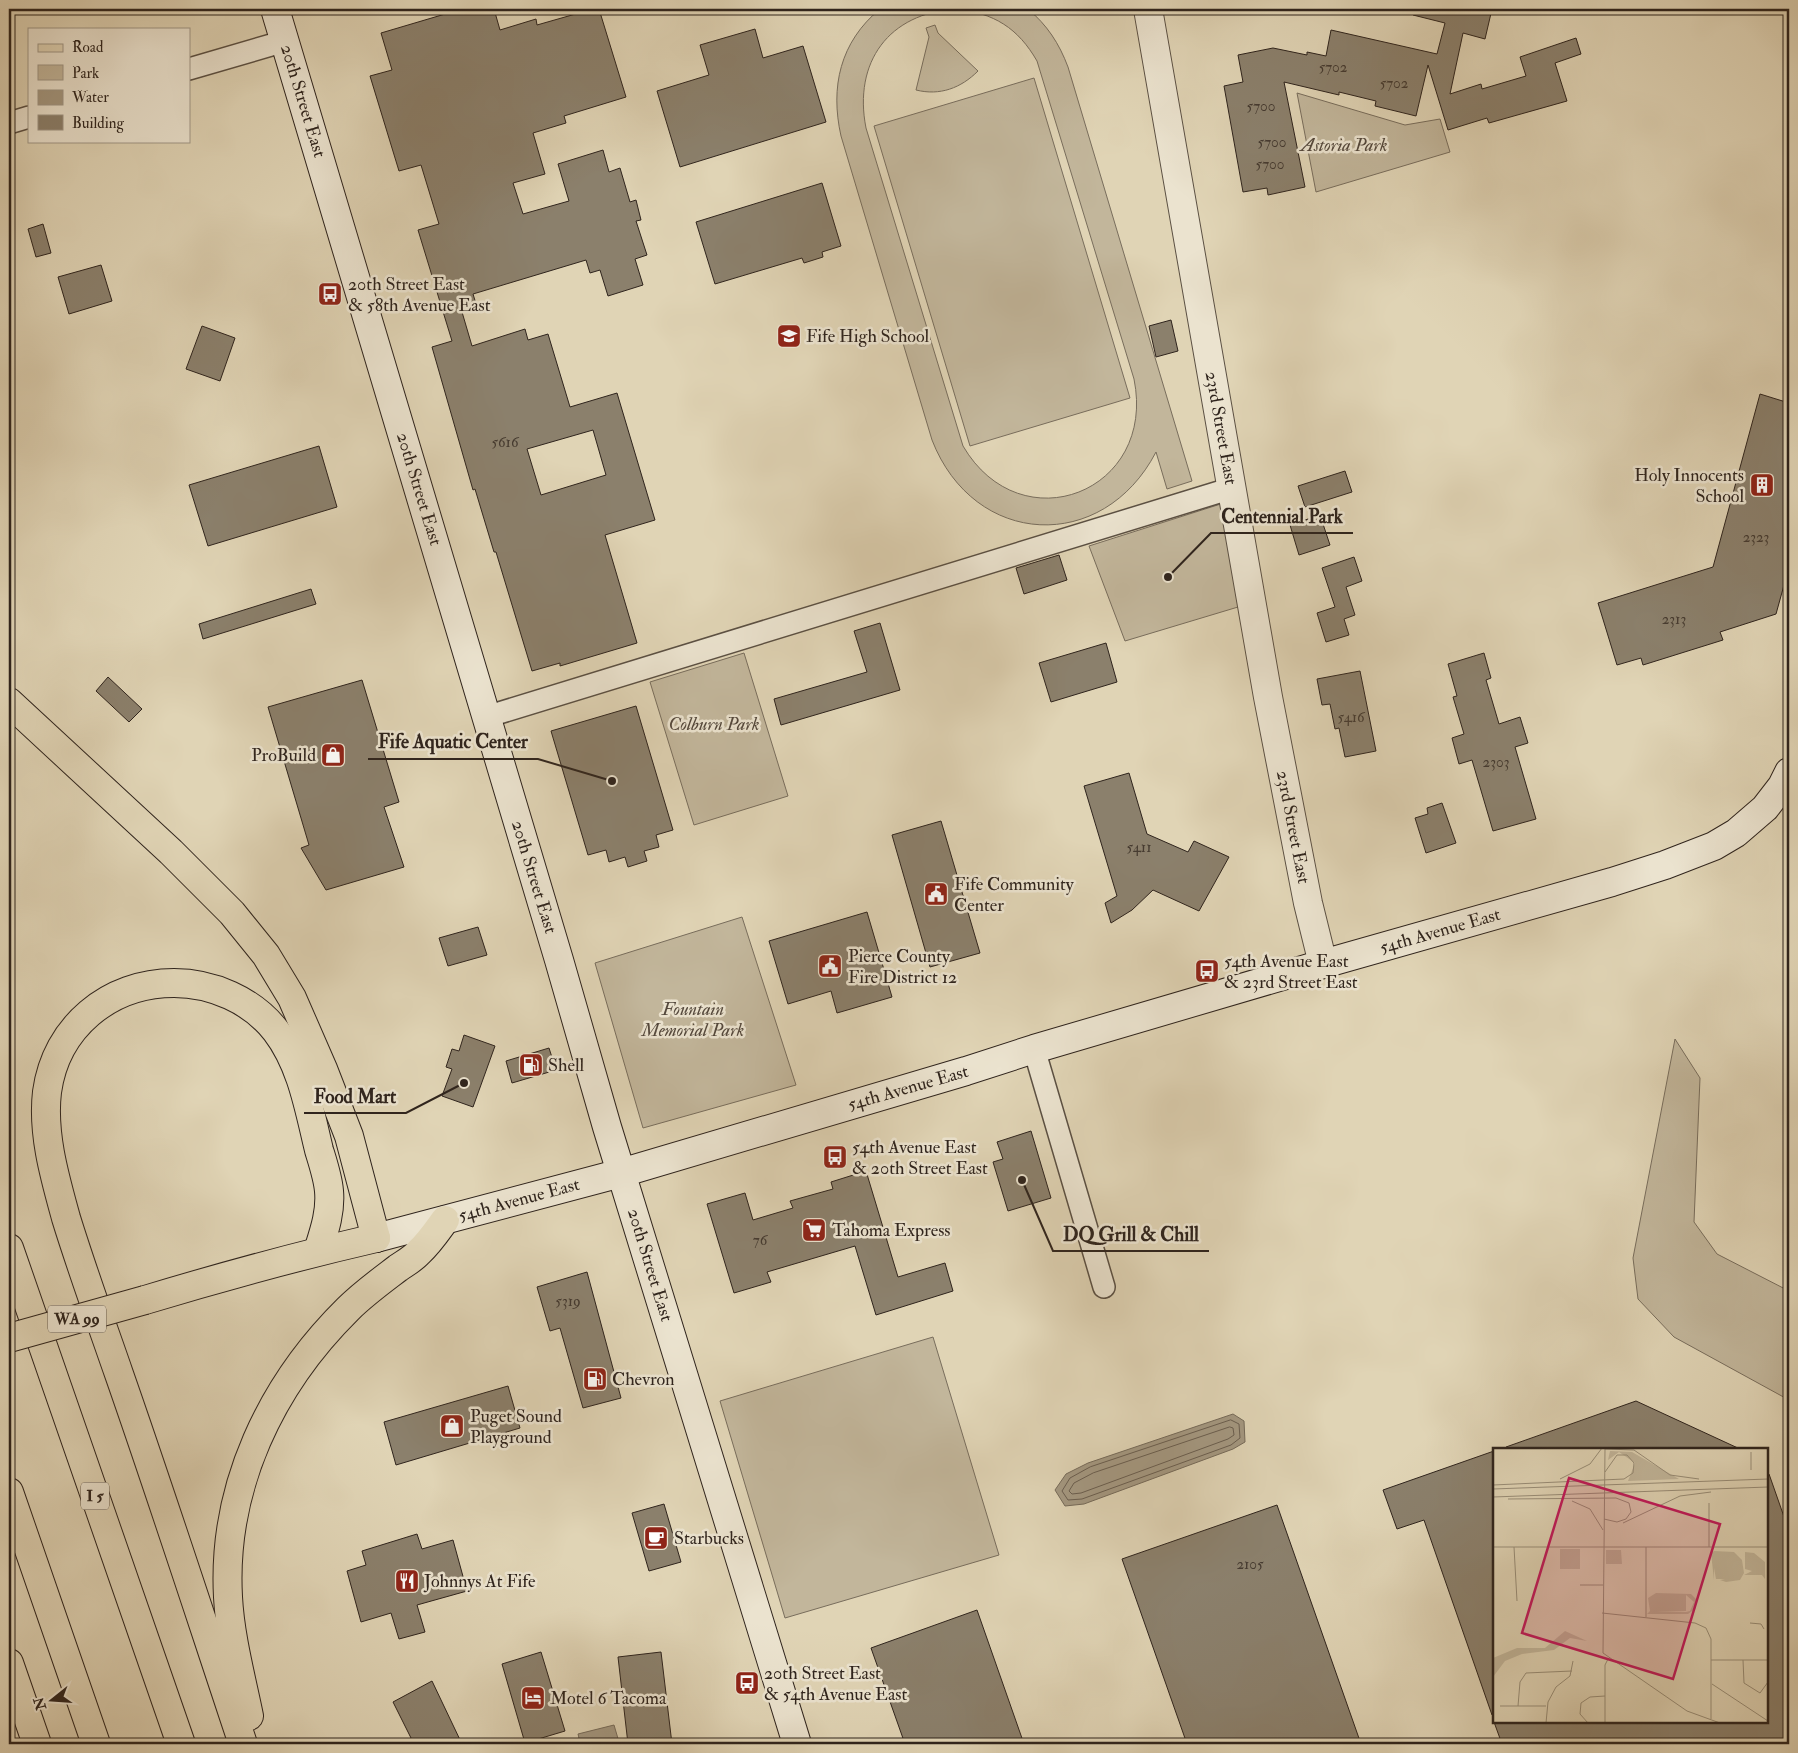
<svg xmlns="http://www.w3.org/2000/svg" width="1798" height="1753" font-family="'IM FELL Double Pica',serif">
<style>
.green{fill:#c2b69b;stroke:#786d5c;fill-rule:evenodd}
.water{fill:#a49881;stroke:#756a59}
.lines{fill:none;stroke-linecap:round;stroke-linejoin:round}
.shore{stroke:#6a5e4f;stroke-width:1}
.building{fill:#8b806c;stroke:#2f241d;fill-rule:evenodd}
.minor-casing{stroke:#5b5043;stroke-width:24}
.tertiary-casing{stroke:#5b5043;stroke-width:30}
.secondary-casing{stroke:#2f241d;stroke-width:30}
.primary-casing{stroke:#2f241d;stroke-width:30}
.motorway-casing{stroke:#2f241d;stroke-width:30}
.minor{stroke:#ebe3cf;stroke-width:21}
.tertiary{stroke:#ebe3cf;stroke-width:28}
.secondary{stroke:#ebe3cf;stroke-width:28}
.primary{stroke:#e0d4b5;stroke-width:28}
.motorway{stroke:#e0d4b5;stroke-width:28}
.primary-bridge-casing{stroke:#2f241d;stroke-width:30;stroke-linecap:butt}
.primary-bridge{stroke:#e0d4b5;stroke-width:28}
.labels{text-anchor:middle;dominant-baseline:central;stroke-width:5;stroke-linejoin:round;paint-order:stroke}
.number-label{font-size:15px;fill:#463b31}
.shield{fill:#ebe3cf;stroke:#675d52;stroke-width:1}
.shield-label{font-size:16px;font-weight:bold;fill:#2f241d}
.street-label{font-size:18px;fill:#2f241d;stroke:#ebe3cf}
.park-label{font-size:18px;font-style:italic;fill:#54483c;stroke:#ebe3cf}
.poi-label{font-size:18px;fill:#2f241d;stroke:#ebe3cf;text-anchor:start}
.inset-road{fill:none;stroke:#998e78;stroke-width:1}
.view{fill:#c2185b;fill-opacity:0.15;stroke:#c2185b;stroke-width:2.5}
.inset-edge{fill:none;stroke:#2f241d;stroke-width:2.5}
.leader{fill:none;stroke:#2f241d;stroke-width:2}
.callout-dot{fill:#2f241d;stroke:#ebe3cf;stroke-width:2}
.callout-label{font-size:19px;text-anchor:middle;font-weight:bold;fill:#2f241d;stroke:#ebe3cf;stroke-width:5;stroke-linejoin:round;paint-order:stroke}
</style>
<rect width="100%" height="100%" fill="#e0d4b5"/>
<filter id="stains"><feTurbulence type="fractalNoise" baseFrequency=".004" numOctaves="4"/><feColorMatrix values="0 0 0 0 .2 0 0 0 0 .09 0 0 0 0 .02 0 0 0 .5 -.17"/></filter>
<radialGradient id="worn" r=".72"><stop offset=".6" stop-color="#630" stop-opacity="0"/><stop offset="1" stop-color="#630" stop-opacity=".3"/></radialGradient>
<!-- green -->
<g class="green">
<path d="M880 9H1028C1047 25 1059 43 1068 67L1192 481 1167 489 1156 452C1103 554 974 548 932 440L841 136C830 87 840 42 880 9ZM956 9C994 13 1018 28 1037 61L1134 379C1157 492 1021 545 963 446L866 128C853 62 889 13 956 9Z"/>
<path d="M935 25 938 33 978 71C961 88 940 96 916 90L929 37 926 28Z"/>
<path d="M1034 78 1130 398 970 446 874 126Z"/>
<path d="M1297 93 1405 125 1440 119 1450 152 1316 192Z"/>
<path d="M1227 502 1238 607 1125 641 1089 546Z"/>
<path d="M744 653 788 796 694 825 650 682Z"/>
<path d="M742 917 796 1085 643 1128 595 963Z"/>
<path d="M1675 1039 1700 1078 1694 1222 1717 1254 1789 1291V1400L1674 1337 1638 1299 1633 1258Z"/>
<path d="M933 1337 999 1555 785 1618 720 1401Z"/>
</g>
<!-- water -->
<g class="water">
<path d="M1233 1414 1244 1421 1245 1442 1233 1449 1084 1504 1065 1506 1055 1490 1066 1474 1088 1463Z"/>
<path d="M614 1725 619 1742 612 1744H574L576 1739 579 1738 578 1734Z"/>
</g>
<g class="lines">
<!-- shore -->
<g class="shore">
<path d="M1231 1420 1239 1424 1240 1438 1231 1445 1082 1499 1068 1500 1062 1491 1070 1478 1090 1467Z"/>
<path d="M1230 1427 1233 1428 1234 1435 1228 1439 1081 1493 1072 1494 1069 1491 1074 1483 1093 1473Z"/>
</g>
</g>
<!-- building -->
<g class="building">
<path d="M462 9H494L500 30 536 19 537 25 593 9H599L626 97 564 116 566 123 533 133 545 174 513 183 523 214 569 201 558 164 603 150 609 172 620 168 630 202 636 200 641 220 636 221 647 255 635 259 643 285 608 296 600 270 590 273 586 260 473 294 477 307 462 312 472 346 525 329 528 340 548 334 570 407 617 393 655 520 605 535 637 643 560 666V663L532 671 496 552H494L475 489 473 490 432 347 452 341 418 230 439 224 421 165 399 171 370 76 392 70 381 33ZM593 430 606 475 541 495 527 449Z"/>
<path d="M1413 9H1492L1485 39 1463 33 1450 94 1481 84 1482 89 1526 76 1520 57 1576 38 1581 54 1555 63 1567 101 1489 123 1487 118 1448 130 1428 65 1416 116 1375 106 1376 101 1339 92V95L1284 82 1305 187 1268 195 1267 188 1243 192 1224 86 1243 82 1238 55 1273 48 1307 55V52L1326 56 1331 30 1437 54 1445 23 1413 15Z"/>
<path d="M755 29 763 58 803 46 826 122 680 167 657 91 709 75 700 45Z"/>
<path d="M822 183 841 246 822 252 823 257 804 263 802 258 715 284 696 222Z"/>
<path d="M43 224 51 253 36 257 28 229Z"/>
<path d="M101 265 112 301 69 314 58 277Z"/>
<path d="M1171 320 1178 351 1156 357 1149 326Z"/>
<path d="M202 326 235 338 220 381 186 369Z"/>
<path d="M1760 394 1789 403V567L1776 614 1720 632 1723 640 1643 665 1641 658 1617 665 1598 603 1713 567Z"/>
<path d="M319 446 337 507 208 546 189 485Z"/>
<path d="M1345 471 1352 492 1305 507 1298 486Z"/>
<path d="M1320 515 1330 545 1299 555 1290 525Z"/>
<path d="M1059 555 1067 580 1024 594 1016 568Z"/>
<path d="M1354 557 1362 581 1346 587 1355 615 1344 619 1349 635 1326 642 1317 613 1335 607 1322 568Z"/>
<path d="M311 589 316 604 203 639 199 624Z"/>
<path d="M880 623 900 690 781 725 774 699 867 672 854 631Z"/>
<path d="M1106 643 1117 682 1051 702 1039 663Z"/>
<path d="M1484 653 1491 678 1486 680 1499 724 1520 717 1528 743 1515 747 1536 819 1493 831 1472 760 1459 764 1452 738 1464 734 1453 697 1457 696 1448 664Z"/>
<path d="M1360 671 1376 751 1345 757 1339 728 1335 729 1330 704 1322 705 1317 679Z"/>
<path d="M108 677 142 709 129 722 96 691Z"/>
<path d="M362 680 399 802 384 807 404 867 326 890 301 848 309 845 268 707Z"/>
<path d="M636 706 673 830 656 835 659 847 644 851 647 861 628 867 625 857 609 862 606 850 588 855 551 731Z"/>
<path d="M1129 773 1147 834 1188 852 1194 841 1229 857 1199 911 1153 890 1132 910 1111 923 1105 903 1117 896 1084 786Z"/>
<path d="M1442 803 1456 843 1426 853 1415 818 1428 814 1427 808Z"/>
<path d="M941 821 980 953 930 967 892 835Z"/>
<path d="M867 912 892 997 837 1013 831 991 788 1004 769 941Z"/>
<path d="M478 927 487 955 448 966 439 938Z"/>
<path d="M464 1035 495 1046 473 1107 442 1096 452 1069 446 1067 452 1049 459 1051Z"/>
<path d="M549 1048 556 1070 512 1083 506 1061Z"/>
<path d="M1031 1131 1051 1198 1008 1211 993 1162 1003 1159 997 1142Z"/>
<path d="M866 1171 898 1277 945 1263 953 1291 876 1315 855 1246 767 1272 771 1282 734 1293 707 1204 745 1193 753 1220 793 1208 790 1201 833 1189 831 1182Z"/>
<path d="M587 1272 621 1398 583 1408 560 1328 550 1331 537 1287Z"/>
<path d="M508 1386 520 1428 396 1465 384 1422Z"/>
<path d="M1636 1401 1740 1449H1506V1447Z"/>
<path d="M1494 1451V1715H1492L1424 1520 1397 1529 1383 1490Z"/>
<path d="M1767 1474H1769L1789 1531V1744H1502L1494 1722H1767Z"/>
<path d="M664 1504 681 1562 649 1571 632 1513Z"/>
<path d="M1277 1505 1361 1744H1187L1122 1559Z"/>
<path d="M417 1534 422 1549 453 1540 467 1591 417 1605 425 1632 399 1639 391 1613 361 1622 347 1571 366 1565 362 1551Z"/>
<path d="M977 1610 1024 1744H905L871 1648Z"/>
<path d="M541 1652 565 1731 525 1743 502 1664Z"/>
<path d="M661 1652 672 1744H628L618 1657Z"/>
<path d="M432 1681 462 1744H414L393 1702Z"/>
</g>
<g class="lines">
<defs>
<g id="minor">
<path d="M189 69 285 41"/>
<path d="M9 123 29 117"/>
<path d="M486 717 1232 488"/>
<path d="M1034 1049 1104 1287"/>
</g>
<path id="tertiary" d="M1148 9 1268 697 1308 903 1323 964"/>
<g id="secondary">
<path d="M275 9 559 960 607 1127 797 1744"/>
<path d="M376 1238 621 1173 966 1071 1034 1049 1323 964 1612 882 1665 865 1714 846 1736 833 1765 808 1782 786 1789 772"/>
</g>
<path id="primary" d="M145 1300C221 1277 298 1256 376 1238"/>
<g id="motorway">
<path d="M9 702 171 852 232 913 266 955 292 998 323 1069 349 1136 376 1238"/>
<path d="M9 1248 181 1744"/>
<path d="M9 1492 96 1744"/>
<path d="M9 1663 37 1744"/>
<path d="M249 1716C241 1677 230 1636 228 1597 222 1487 271 1385 348 1309 363 1294 381 1281 398 1268 405 1263 413 1259 419 1252 429 1243 437 1231 445 1220"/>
<path d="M243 1744C202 1621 162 1497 119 1374 101 1322 82 1270 66 1218 55 1178 42 1134 47 1092 56 1027 109 983 174 983 212 983 252 1000 276 1031 302 1065 309 1109 319 1150 323 1163 328 1178 329 1191 331 1212 324 1232 318 1251"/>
</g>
</defs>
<!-- minor casing -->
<use href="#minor" class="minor-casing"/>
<!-- tertiary casing -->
<use href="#tertiary" class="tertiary-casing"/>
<!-- secondary casing -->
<use href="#secondary" class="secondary-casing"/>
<!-- primary casing -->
<use href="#primary" class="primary-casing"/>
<!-- motorway casing -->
<use href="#motorway" class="motorway-casing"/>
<!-- minor -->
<use href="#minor" class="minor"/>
<!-- tertiary -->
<use href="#tertiary" class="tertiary"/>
<!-- secondary -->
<use href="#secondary" class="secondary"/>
<!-- primary -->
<use href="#primary" class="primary"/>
<!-- motorway -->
<use href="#motorway" class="motorway"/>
<defs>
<path id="primary-bridge" d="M9 1338 145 1300"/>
</defs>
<!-- primary-bridge casing -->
<use href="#primary-bridge" class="primary-bridge-casing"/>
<!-- primary-bridge -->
<use href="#primary-bridge" class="primary-bridge"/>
</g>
<!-- icons -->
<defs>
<symbol id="bus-square" viewBox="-11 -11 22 22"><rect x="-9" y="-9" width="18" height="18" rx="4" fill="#8f2418" stroke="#ebe3cf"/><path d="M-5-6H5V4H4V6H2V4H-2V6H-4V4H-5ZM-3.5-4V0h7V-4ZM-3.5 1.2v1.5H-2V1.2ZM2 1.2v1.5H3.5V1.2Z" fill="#fff"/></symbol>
<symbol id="school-square" viewBox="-11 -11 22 22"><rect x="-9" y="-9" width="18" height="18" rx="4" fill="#8f2418" stroke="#ebe3cf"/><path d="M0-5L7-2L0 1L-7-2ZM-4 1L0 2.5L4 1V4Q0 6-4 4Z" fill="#fff"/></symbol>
<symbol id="building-square" viewBox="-11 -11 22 22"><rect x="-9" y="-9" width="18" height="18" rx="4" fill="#8f2418" stroke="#ebe3cf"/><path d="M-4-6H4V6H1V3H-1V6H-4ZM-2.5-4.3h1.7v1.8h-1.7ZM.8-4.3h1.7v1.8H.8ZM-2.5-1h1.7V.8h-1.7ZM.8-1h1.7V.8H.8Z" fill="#fff"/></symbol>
<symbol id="shop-square" viewBox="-11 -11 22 22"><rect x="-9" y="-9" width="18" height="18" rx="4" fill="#8f2418" stroke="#ebe3cf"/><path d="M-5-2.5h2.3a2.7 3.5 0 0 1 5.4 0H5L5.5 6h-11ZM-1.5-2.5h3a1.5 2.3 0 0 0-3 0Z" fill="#fff"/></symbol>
<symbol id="civic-square" viewBox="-11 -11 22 22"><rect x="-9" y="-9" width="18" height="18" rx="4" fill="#8f2418" stroke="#ebe3cf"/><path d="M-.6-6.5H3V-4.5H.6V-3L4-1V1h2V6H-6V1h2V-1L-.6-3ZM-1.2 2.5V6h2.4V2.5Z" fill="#fff"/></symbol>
<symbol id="fuel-square" viewBox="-11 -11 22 22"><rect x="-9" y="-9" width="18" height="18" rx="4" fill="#8f2418" stroke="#ebe3cf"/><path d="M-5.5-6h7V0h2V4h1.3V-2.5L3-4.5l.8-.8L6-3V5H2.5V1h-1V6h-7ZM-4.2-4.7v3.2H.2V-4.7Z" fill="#fff"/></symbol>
<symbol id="supermarket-square" viewBox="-11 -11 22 22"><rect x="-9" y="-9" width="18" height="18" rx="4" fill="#8f2418" stroke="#ebe3cf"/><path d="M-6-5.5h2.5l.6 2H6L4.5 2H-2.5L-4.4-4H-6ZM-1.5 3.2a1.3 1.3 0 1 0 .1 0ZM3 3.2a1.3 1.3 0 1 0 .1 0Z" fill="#fff"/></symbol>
<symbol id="cafe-square" viewBox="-11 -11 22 22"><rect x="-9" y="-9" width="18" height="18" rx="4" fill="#8f2418" stroke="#ebe3cf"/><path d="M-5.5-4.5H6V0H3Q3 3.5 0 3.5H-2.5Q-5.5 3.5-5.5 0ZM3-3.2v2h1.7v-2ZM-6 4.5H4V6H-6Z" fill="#fff"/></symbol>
<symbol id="restaurant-square" viewBox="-11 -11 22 22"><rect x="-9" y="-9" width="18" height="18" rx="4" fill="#8f2418" stroke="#ebe3cf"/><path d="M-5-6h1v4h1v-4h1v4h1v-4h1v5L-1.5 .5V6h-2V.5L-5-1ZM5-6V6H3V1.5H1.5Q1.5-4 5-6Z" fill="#fff"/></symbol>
<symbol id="hotel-square" viewBox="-11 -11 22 22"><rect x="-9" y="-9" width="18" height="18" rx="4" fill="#8f2418" stroke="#ebe3cf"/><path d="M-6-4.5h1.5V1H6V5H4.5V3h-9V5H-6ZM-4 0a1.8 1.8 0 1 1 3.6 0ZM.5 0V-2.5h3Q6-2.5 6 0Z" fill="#fff"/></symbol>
</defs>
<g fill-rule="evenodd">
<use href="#bus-square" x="316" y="280" width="28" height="28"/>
<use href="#school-square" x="775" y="322" width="28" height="28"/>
<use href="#building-square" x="1748" y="471" width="28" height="28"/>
<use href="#shop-square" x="319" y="741" width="28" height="28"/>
<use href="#civic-square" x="922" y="880" width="28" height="28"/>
<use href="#civic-square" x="816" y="952" width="28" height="28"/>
<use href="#bus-square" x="1193" y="957" width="28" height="28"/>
<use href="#fuel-square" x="517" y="1051" width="28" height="28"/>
<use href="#bus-square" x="821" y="1143" width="28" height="28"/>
<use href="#supermarket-square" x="800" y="1216" width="28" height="28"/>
<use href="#fuel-square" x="581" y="1365" width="28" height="28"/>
<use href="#shop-square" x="438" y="1412" width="28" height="28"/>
<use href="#cafe-square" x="642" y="1524" width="28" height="28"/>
<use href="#restaurant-square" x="393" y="1567" width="28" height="28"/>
<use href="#bus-square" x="733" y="1669" width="28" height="28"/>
<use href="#hotel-square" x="519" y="1684" width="28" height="28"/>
</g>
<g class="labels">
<!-- number labels -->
<g class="number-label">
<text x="1333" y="67">5702</text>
<text x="1394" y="83">5702</text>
<text x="1261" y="106">5700</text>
<text x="1272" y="142">5700</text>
<text x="1270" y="164">5700</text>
<text x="505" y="442">5616</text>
<text x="1756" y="537">2323</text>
<text x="1674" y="619">2313</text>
<text x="1351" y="717">5416</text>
<text x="1496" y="762">2303</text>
<text x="1139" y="847">5411</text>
<text x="760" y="1240">76</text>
<text x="568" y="1301">5319</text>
<text x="1250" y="1564">2105</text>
</g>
<!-- shield labels -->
<g class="shield">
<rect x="48" y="1305.5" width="58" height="27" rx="4"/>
<rect x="81" y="1482.5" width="28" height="27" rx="4"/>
</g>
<g class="shield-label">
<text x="77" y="1319">WA 99</text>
<text x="95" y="1496">I 5</text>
</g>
<!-- street labels -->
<g class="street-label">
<text transform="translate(303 101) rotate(73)">20th Street East</text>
<text transform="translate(1221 428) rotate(80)">23rd Street East</text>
<text transform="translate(419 489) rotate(73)">20th Street East</text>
<text transform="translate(1293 827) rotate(79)">23rd Street East</text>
<text transform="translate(534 877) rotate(73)">20th Street East</text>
<text transform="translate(1440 931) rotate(-16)">54th Avenue East</text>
<text transform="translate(908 1088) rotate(-16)">54th Avenue East</text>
<text transform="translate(519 1200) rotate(-15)">54th Avenue East</text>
<text transform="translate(650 1265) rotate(73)">20th Street East</text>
</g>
<!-- park labels -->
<g class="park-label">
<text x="1344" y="145">Astoria Park</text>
<text x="714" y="724">Colburn Park</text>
<text x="693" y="1009">Fountain<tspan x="693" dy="21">Memorial Park</tspan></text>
</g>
<!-- poi labels -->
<g class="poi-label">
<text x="348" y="284">20th Street East<tspan x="348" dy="21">&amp; 58th Avenue East</tspan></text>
<text x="806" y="336">Fife High School</text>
<text x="1744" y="475" text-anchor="end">Holy Innocents<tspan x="1744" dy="21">School</tspan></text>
<text x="316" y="755" text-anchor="end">ProBuild</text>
<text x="954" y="884">Fife Community<tspan x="954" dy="21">Center</tspan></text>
<text x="848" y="956">Pierce County<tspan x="848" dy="21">Fire District 12</tspan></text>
<text x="1224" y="961">54th Avenue East<tspan x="1224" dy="21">&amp; 23rd Street East</tspan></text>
<text x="548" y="1065">Shell</text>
<text x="852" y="1147">54th Avenue East<tspan x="852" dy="21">&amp; 20th Street East</tspan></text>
<text x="832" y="1230">Tahoma Express</text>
<text x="612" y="1379">Chevron</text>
<text x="470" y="1416">Puget Sound<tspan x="470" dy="21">Playground</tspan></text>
<text x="674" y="1538">Starbucks</text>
<text x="424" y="1581">Johnnys At Fife</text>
<text x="764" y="1673">20th Street East<tspan x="764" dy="21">&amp; 54th Avenue East</tspan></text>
<text x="550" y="1698">Motel 6 Tacoma</text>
</g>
</g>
<!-- overview -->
<g transform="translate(1493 1448)">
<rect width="275" height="275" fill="#e0d4b5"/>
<path d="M117 3 139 4 186 31 135 33 142 15 126 4 115 12ZM67 101H87V121H67ZM113 102H128L129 116H113ZM221 103 241 104 249 112 251 125 247 132 233 134 227 132 232 131H223L221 120V132L218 105ZM252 104 261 105 272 114V131L269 127H251L259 123 252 121ZM163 145 198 146 203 151V160L195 166H154L157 163 155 150ZM193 147 201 154 197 163 193 164 163 163H193ZM72 183 94 193 77 190 61 202 29 206 12 213 0 229V210L24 200H52Z" fill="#c2b69b" fill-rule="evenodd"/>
<path class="inset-road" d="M112 0 110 205 194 263 227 275M112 1 141 2 177 27 206 31M258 22V4M67 31 97 16 109 0M0 37 131 31 140 25 141 15 134 7H124L112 24M0 41 275 31M0 49 275 39M15 51 123 50 136 55 138 64 133 71 124 74 111 71M79 53 97 61 110 82M130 75 187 48 218 44M0 99H275M21 99 24 153M153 99V169M216 99V55M87 137H110M109 165 202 175 213 180 218 191V271M257 175 268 176 271 181M218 212H275M250 212 251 235 267 245 275 234M219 236 275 273M7 258H53M25 258 27 234 33 225 79 223M53 275 55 254 63 239 77 228 80 213M95 275 87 266 88 255 97 249 112 248M112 275V217L115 211"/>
<path class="view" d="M76 30 227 76 180 231 29 185Z"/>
<rect width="275" height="275" class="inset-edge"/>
</g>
<!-- callouts -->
<path class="leader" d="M1168 577L1211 533H1353M612 781L538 759H368M464 1083L406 1113H304M1022 1180L1053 1251H1209"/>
<g class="callout-dot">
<circle cx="1168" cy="577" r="5"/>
<circle cx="612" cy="781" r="5"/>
<circle cx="464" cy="1083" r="5"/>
<circle cx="1022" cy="1180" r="5"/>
</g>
<g class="callout-label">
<text x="1282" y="523">Centennial Park</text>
<text x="453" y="748">Fife Aquatic Center</text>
<text x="355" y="1103">Food Mart</text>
<text x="1131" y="1241">DQ Grill &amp; Chill</text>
</g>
<!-- margin -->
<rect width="1798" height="1753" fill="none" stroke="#e0d4b5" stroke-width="30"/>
<rect x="10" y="10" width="1778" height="1733" fill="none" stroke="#2f241d" stroke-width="2.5"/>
<rect x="15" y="15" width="1768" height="1723" fill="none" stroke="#2f241d"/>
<!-- legend -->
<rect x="28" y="28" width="162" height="115" fill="#ebe3cf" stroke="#a09788"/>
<rect x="38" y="44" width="25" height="8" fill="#e0d4b5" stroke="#a09788"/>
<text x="72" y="52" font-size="15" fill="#2f241d">Road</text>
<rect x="38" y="65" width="25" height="15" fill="#c2b69b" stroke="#a09788"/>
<text x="72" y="78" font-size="15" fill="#2f241d">Park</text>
<rect x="38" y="90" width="25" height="15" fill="#a49881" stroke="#a09788"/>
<text x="72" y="102" font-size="15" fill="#2f241d">Water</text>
<rect x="38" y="115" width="25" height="15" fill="#8b806c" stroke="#a09788"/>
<text x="72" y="128" font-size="15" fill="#2f241d">Building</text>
<!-- north arrow -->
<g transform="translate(52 1700) rotate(253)" stroke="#ebe3cf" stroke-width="4" paint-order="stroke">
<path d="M0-4L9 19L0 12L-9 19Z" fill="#2f241d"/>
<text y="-8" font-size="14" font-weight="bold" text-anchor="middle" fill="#2f241d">N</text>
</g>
<rect width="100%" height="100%" filter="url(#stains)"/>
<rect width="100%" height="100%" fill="url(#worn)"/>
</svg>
